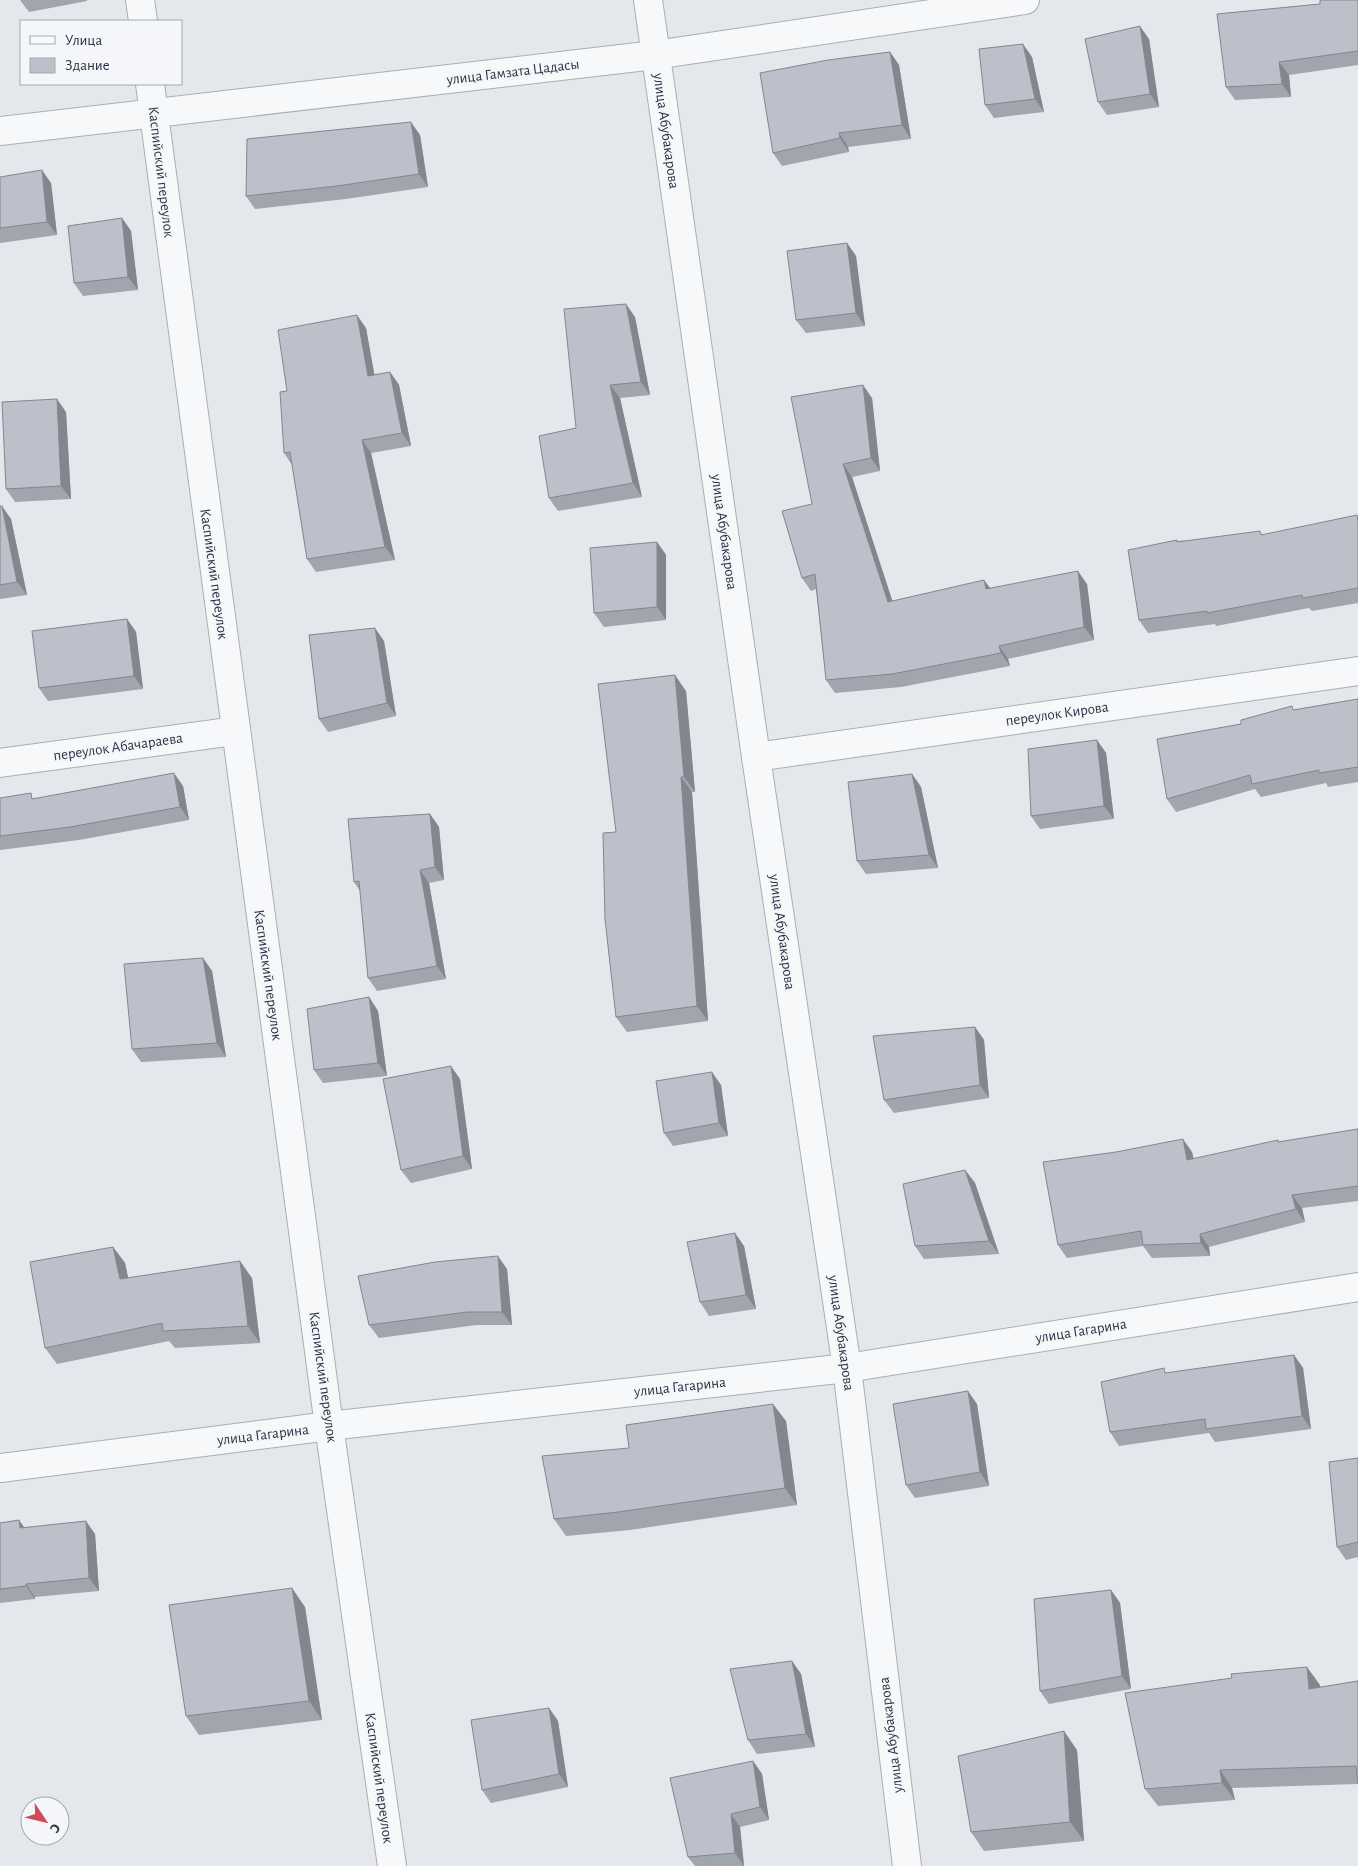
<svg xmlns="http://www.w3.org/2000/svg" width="1358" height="1866" font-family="'Alegreya Sans',sans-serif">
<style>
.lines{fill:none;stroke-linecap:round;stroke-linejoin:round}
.minor-casing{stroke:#a9aeb7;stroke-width:30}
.minor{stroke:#f7f8fa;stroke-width:28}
.wall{fill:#a1a5ae}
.shaded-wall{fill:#83868d}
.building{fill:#bbc0ca;stroke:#83868d}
.labels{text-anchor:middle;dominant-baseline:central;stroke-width:4;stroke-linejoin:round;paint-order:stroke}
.street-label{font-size:15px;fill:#2b3445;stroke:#f4f6f9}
</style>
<rect width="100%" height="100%" fill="#e4e7ec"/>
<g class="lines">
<defs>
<g id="minor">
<path d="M140 0 143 21"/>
<path d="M648 0 756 757 847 1368 907 1866"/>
<path d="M150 84 329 1426 392 1866"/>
<path d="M0 131 655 55 1025 0"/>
<path d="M756 757 1358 671"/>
<path d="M0 763 235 731"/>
<path d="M0 1468 329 1426 847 1368 1358 1287"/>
</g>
</defs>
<!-- minor casing -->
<use href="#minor" class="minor-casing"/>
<!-- minor -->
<use href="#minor" class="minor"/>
</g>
<!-- wall -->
<g class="wall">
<path d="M20 0H87V1L29 12Z"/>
<path d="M1358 0V65L1289 75 1291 97 1235 100 1226 87 1320 4Z"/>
<path d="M1149 39 1159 107 1107 115 1098 102Z"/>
<path d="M890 52 899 65 911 139 848 147 849 152 782 166 773 153Z"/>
<path d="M1032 57 1044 112 994 118 985 105Z"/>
<path d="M420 135 428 187 346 199 255 209 246 196Z"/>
<path d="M0 177 51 183 57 235 0 243Z"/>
<path d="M122 218 131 231 138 290 83 296 74 283Z"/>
<path d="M847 243 856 256 865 326 806 333 796 320Z"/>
<path d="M635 317 650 395 620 398 642 497 558 511 549 498 576 428Z"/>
<path d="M366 328 374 375 390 372 399 385 411 446 371 453 395 560 316 572 307 559 292 465 284 453 287 391Z"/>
<path d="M872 398 880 471 852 477 892 601 990 588 1087 584 1094 640 1008 659 1010 666 901 687 835 693 826 680 816 589 811 591 802 578 812 504Z"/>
<path d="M66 412 71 499 15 502 6 489Z"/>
<path d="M0 506 11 519 27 595 0 599Z"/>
<path d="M1358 516V603L1312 611 1309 608 1216 626 1215 624 1148 633 1139 620 1178 541 1263 535Z"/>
<path d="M657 542 666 555V620L604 627 594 613Z"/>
<path d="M127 619 136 632 143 689 48 701 39 688Z"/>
<path d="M384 641 396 716 328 732 319 719Z"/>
<path d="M686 691 695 792H692L708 1021 627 1032 616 1017V832Z"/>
<path d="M1358 699V782L1328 787 1326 783 1261 797 1255 789 1176 812 1167 799 1241 724 1294 710Z"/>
<path d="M1097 740 1106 753 1114 819 1040 829 1031 816Z"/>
<path d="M912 774 921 787 938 868 866 874 857 861Z"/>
<path d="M183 786 189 820 79 840 0 850V798L35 799Z"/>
<path d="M430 814 439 827 444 880 429 883 446 979 377 991 368 978 360 891 354 882Z"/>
<path d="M203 958 212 971 226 1057 141 1062 132 1049Z"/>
<path d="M369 997 378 1011 387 1076 323 1083 314 1070Z"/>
<path d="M975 1027 984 1040 989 1098 894 1113 884 1100Z"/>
<path d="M460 1079 472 1169 411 1183 401 1170Z"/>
<path d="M721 1085 728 1136 673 1146 664 1133Z"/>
<path d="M1358 1129V1201L1302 1208 1305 1222 1209 1247 1210 1256 1152 1258 1143 1246 1067 1258 1058 1245 1192 1152 1194 1159 1279 1142Z"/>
<path d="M965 1170 975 1183 999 1254 924 1259 915 1246Z"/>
<path d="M744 1246 756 1309 709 1316 700 1302Z"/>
<path d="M113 1247 125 1263 128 1278H252L260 1343 175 1348 169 1341 57 1364 45 1348Z"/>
<path d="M507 1269 512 1325H476L379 1338 369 1325Z"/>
<path d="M1294 1355 1303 1368 1311 1429 1215 1442 1209 1433 1119 1446 1110 1432 1168 1373Z"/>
<path d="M977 1404 989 1486 915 1498 906 1485Z"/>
<path d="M786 1421 797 1505 630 1530 566 1536 554 1519 629 1448Z"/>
<path d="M1358 1458V1557L1346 1560 1337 1547Z"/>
<path d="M19 1520 24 1527 95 1534 99 1591 35 1597V1599L0 1603V1523Z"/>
<path d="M1111 1590 1120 1603 1131 1689 1049 1704 1040 1691Z"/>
<path d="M305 1607 322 1720 199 1735 186 1716Z"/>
<path d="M792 1661 801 1674 815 1747 757 1754 748 1740Z"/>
<path d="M1358 1681V1784L1232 1788 1235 1800 1158 1806 1145 1789 1320 1685V1687Z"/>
<path d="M549 1708 558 1721 568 1787 491 1803 482 1790Z"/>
<path d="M1077 1750 1084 1841 984 1851 971 1832Z"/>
<path d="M753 1761 762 1774 769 1820 740 1827 744 1866H695L688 1857Z"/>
</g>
<!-- shaded-wall -->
<g class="shaded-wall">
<path d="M1140 26 1149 39 1159 107 1150 94Z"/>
<path d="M1023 44 1032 57 1044 112 1035 99Z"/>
<path d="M890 52 899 65 911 139 902 125Z"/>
<path d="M1279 62 1289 75 1291 97 1282 84Z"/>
<path d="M411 122 420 135 428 187 419 174Z"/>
<path d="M839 133 848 147 849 152 840 138Z"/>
<path d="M42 170 51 183 57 235 47 222Z"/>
<path d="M122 218 131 231 138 290 128 277Z"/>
<path d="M847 243 856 256 865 326 856 313Z"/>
<path d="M626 304 635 317 650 395 641 382Z"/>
<path d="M357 315 366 328 377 389 368 376Z"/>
<path d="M390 372 399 385 411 446 402 433Z"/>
<path d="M610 385 620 398 642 497 633 483Z"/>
<path d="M863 385 872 398 880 471 871 458Z"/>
<path d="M57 399 66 412 71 499 61 486Z"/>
<path d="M362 440 371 453 395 560 385 547Z"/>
<path d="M843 464 852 477 897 615 888 602Z"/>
<path d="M2 506 11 519 27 595 17 582Z"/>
<path d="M657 542 666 555V620L657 607Z"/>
<path d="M1078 571 1087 584 1094 640 1084 627Z"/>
<path d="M984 580 994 593 986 589Z"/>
<path d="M127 619 136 632 143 689 134 676Z"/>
<path d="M375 628 384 641 396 716 387 703Z"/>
<path d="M999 646 1008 659 1010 666 1001 653Z"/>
<path d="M675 675 686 691 695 792 684 777Z"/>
<path d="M1097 740 1106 753 1114 819 1104 806Z"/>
<path d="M174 773 183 786 189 820 180 807Z"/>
<path d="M912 774 921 787 938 868 929 855Z"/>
<path d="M681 777 692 792 708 1021 697 1006Z"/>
<path d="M430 814 439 827 444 880 435 867Z"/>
<path d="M420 870 429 883 446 979 437 966Z"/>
<path d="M203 958 212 971 226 1057 217 1043Z"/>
<path d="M369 997 378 1011 387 1076 378 1063Z"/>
<path d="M975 1027 984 1040 989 1098 980 1085Z"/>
<path d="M451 1066 460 1079 472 1169 463 1156Z"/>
<path d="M712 1072 721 1085 728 1136 719 1123Z"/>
<path d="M1183 1139 1192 1152 1196 1173 1187 1160Z"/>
<path d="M965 1170 975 1183 999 1254 989 1241Z"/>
<path d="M1292 1195 1302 1208 1305 1222 1296 1209Z"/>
<path d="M735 1233 744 1246 756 1309 746 1295Z"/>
<path d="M1200 1234 1209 1247 1210 1256 1201 1243Z"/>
<path d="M113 1247 125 1263 132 1296 120 1279Z"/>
<path d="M498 1256 507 1269 512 1325 502 1312Z"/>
<path d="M240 1261 252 1278 260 1343 248 1326Z"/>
<path d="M1294 1355 1303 1368 1311 1429 1302 1416Z"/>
<path d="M968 1391 977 1404 989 1486 980 1472Z"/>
<path d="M773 1404 786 1421 797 1505 785 1488Z"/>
<path d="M19 1520 28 1533 20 1528Z"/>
<path d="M86 1521 95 1534 99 1591 89 1578Z"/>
<path d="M26 1584 35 1597V1599L26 1586Z"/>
<path d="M292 1588 305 1607 322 1720 309 1701Z"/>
<path d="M1111 1590 1120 1603 1131 1689 1122 1676Z"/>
<path d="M792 1661 801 1674 815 1747 806 1734Z"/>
<path d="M1307 1667 1320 1685 1321 1707 1309 1689Z"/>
<path d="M549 1708 558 1721 568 1787 559 1774Z"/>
<path d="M1064 1731 1077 1750 1084 1841 1070 1822Z"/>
<path d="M753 1761 762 1774 769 1820 760 1807Z"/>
<path d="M1220 1770 1232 1788 1235 1800 1222 1783Z"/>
<path d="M731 1814 740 1827 744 1866 735 1853Z"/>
</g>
<!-- building -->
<g class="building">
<path d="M1320 0H1358V51L1279 62 1282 84 1226 87 1217 14 1320 4Z"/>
<path d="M1140 26 1150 94 1098 102 1085 39Z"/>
<path d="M1023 44 1035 99 985 105 979 49Z"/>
<path d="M890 52 902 125 839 133 840 138 773 153 760 73 828 60Z"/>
<path d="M411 122 419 174 337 186 246 196 247 139Z"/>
<path d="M42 170 47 222 0 228V177Z"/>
<path d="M122 218 128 277 74 283 68 226Z"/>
<path d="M847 243 856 313 796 320 787 251Z"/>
<path d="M626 304 641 382 610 385 633 483 549 498 539 436 576 428 564 309Z"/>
<path d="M357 315 368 376 390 372 402 433 362 440 385 547 307 559 290 452 284 453 280 392 287 391 278 330Z"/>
<path d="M863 385 871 458 843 464 888 602 984 580 986 589 1078 571 1084 627 999 646 1001 653 892 674 826 680 815 574 802 578 782 511 812 504 791 397Z"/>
<path d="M57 399 61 486 6 489 2 402Z"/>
<path d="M0 506H2L17 582 0 585Z"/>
<path d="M1357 515 1358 522V588L1303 598 1302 595 1207 613V611L1139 620 1128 550 1177 540V542L1260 531 1261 535Z"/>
<path d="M657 542V607L594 613 590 548Z"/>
<path d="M127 619 134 676 39 688 32 631Z"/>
<path d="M375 628 387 703 319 719 309 635Z"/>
<path d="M675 675 684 777H681L697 1006 616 1017 605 919 603 833 616 832 598 684Z"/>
<path d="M1358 699V767L1319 773V770L1252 784 1250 775 1167 799 1157 739 1241 724V720L1292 706 1293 710Z"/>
<path d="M1097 740 1104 806 1031 816 1028 749Z"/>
<path d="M174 773 180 807 70 827 0 836V798L31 793 32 799Z"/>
<path d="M912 774 929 855 857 861 848 782Z"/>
<path d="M430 814 435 867 420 870 437 966 368 978 359 881 354 882 348 819Z"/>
<path d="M203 958 217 1043 132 1049 124 964Z"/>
<path d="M369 997 378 1063 314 1070 307 1009Z"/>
<path d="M975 1027 980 1085 884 1100 873 1036Z"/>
<path d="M451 1066 463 1156 401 1170 383 1079Z"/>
<path d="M712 1072 719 1123 664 1133 656 1081Z"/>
<path d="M1358 1129V1186L1292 1195 1296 1209 1200 1234 1201 1243 1143 1245 1141 1231 1058 1245 1043 1162 1116 1152 1183 1139 1187 1160 1278 1140V1142Z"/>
<path d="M965 1170 989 1241 915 1246 903 1184Z"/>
<path d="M735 1233 746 1295 700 1302 687 1242Z"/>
<path d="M113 1247 120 1279 240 1261 248 1326 163 1331 162 1323 45 1348 30 1262Z"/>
<path d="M498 1256 502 1312H467L369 1325 358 1276 435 1262Z"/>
<path d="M1294 1355 1302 1416 1206 1429 1205 1419 1110 1432 1101 1382 1164 1368 1165 1373Z"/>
<path d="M968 1391 980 1472 906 1485 893 1404Z"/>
<path d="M773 1404 785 1488 618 1512 554 1519 542 1456 629 1448 626 1425Z"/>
<path d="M1358 1458V1542L1337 1547 1329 1462Z"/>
<path d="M19 1520 20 1528 86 1521 89 1578 26 1584V1586L0 1589V1523Z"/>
<path d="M292 1588 309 1701 186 1716 169 1605Z"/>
<path d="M1111 1590 1122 1676 1040 1691 1034 1599Z"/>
<path d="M792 1661 806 1734 748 1740 730 1669Z"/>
<path d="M1307 1667 1309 1689 1358 1681V1783L1356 1766 1220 1770 1222 1783 1145 1789 1125 1693 1232 1678 1231 1674Z"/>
<path d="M549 1708 559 1774 482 1790 471 1720Z"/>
<path d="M1064 1731 1070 1822 971 1832 958 1756Z"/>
<path d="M753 1761 760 1807 731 1814 735 1853 688 1857 670 1778Z"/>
</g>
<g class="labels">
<!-- street labels -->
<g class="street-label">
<text transform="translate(513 72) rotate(-7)">улица Гамзата Цадасы</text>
<text transform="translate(666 131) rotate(82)">улица Абубакарова</text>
<text transform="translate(161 172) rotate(83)">Каспийский переулок</text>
<text transform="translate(724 532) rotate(82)">улица Абубакарова</text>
<text transform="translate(214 574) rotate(82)">Каспийский переулок</text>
<text transform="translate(1057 714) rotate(-8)">переулок Кирова</text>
<text transform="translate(118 747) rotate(-8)">переулок Абачараева</text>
<text transform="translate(782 932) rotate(82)">улица Абубакарова</text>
<text transform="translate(268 975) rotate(82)">Каспийский переулок</text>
<text transform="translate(1081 1331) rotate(-9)">улица Гагарина</text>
<text transform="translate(841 1333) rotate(82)">улица Абубакарова</text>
<text transform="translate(323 1377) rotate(82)">Каспийский переулок</text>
<text transform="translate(680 1387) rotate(-6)">улица Гагарина</text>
<text transform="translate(263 1435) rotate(-7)">улица Гагарина</text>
<text transform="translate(891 1735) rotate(-97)">улица Абубакарова</text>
<text transform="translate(379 1778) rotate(82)">Каспийский переулок</text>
</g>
</g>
<!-- legend -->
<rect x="20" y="20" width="162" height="65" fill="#f4f6f9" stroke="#a4a8b1"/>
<rect x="30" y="36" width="25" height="8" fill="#f7f8fa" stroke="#a4a8b1"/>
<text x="65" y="45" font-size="15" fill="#2b3445">Улица</text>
<rect x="30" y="58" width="25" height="15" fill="#bbc0ca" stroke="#a4a8b1"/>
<text x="65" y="70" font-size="15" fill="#2b3445">Здание</text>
<!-- north arrow -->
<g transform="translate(45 1821) rotate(125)"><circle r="24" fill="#f4f6f9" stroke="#a4a8b1"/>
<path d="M0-4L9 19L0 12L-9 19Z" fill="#d1495b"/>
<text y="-8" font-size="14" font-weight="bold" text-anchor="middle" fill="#2b3445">С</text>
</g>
</svg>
